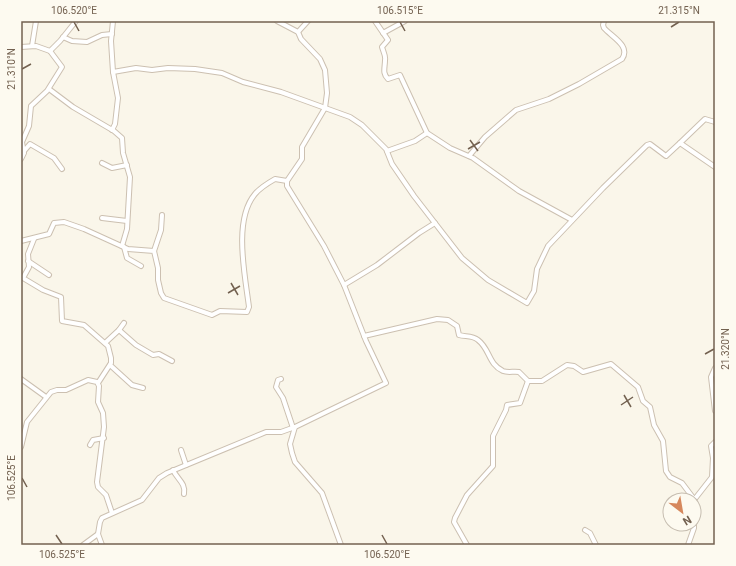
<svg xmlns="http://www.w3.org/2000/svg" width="736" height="566" font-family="Roboto,sans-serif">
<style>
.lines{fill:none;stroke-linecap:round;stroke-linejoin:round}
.street-casing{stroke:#ccc0b1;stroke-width:6}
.street{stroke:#fff;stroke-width:4}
.ticks{fill:none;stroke:#736150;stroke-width:1.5}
.neatline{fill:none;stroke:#736150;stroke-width:1.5}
.ticks-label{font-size:10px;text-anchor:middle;fill:#736150}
</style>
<rect width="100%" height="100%" fill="#faf6ea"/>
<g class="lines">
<defs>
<g id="street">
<path d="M113 21 111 41 113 72 136 68 152 70 168 68 195 69 222 73 243 82 281 92 350 117 362 125 386 149 392 164 414 196 462 258 488 280 527 303 534 291 537 269 548 246 603 188 647 145 650 144 666 156 680 143 715 167"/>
<path d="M277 21 298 32 301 39 320 59 325 70 327 93 325 108 302 147V159L287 181V186L324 246 344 285 366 341 386 383 295 427 290 444 292 453 295 462 322 493 341 545"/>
<path d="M375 21 388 40 382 47C383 51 386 56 385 60 385 68 382 73 388 79L400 75 427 133 450 148 473 158 519 191 572 220"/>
<path d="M298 32 308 21"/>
<path d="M383 33 405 21"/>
<path d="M63 37 72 41 87 42 102 35 112 34"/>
<path d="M32 46 36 21"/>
<path d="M21 47 36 46 50 51 60 41 76 21"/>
<path d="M49 89 73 107 114 131 122 138 123 153 130 177 127 229 122 246"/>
<path d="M112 130 115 124 118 98 113 72"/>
<path d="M680 143 705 119 715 122"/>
<path d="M24 151 30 144 54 158 62 169"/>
<path d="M387 151 415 141 427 133"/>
<path d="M469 156 485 137 516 110 549 99 579 84 622 59C631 46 612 37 604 28L603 25 604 21"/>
<path d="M21 159 24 153 22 142 29 126 31 106 47 91 62 67 50 51"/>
<path d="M102 163 112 168 127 165"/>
<path d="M102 218 127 221"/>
<path d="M34 239 28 254 29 267 23 278 43 290 61 297 62 321 84 325 108 346 111 358V363L98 383"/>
<path d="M21 241 49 234 54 223 64 222 84 229 128 249 154 251 158 268V280L161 293 164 298 212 315 220 311 247 312 249 307C245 275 233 220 255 194 260 188 268 183 275 179L287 181"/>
<path d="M124 247 127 258 141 266"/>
<path d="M154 251 161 230 162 215"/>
<path d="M28 261 49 275"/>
<path d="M344 285 377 265 419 233 435 223"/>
<path d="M119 330 124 323"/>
<path d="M364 336 437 319 448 320 457 326 459 335C465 337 472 335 478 340 490 349 488 364 503 371 508 373 514 371 519 372L528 381H542L567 365 574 366 583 372 611 364 638 387 643 401 650 407 654 425 663 441 666 471 670 477 682 483 694 499"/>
<path d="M105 343 119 330 136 345 153 355 159 354 172 361"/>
<path d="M110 365 132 385 143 388"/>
<path d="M715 368 711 377 715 411"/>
<path d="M21 379 46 397"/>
<path d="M281 379 278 380 276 387 283 398 293 428"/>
<path d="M90 445 93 440 104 438"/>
<path d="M21 447 27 422 51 392 57 390H66L88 380 97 382 99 386 98 402 103 413 104 427 97 482 98 487 106 495 112 513"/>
<path d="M181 450 186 465"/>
<path d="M173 470C177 479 186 483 184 494"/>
<path d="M694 500 712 477 713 458 711 446 715 442"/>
<path d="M585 530 590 533 596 545"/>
<path d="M98 534 102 545"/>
<path d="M83 545 98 534 100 522 102 518 142 500 159 478 167 473 266 432H281L295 427"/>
<path d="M467 545 454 522 455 518 467 495 493 466V436L506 410 507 405 520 403 528 381"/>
<path d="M688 545 694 528V507"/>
</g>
</defs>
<!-- street casing -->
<use href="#street" class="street-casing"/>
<!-- street -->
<use href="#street" class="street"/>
</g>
<!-- ticks -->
<path class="ticks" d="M74 22 79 31M400 22 405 31M671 27 679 22M22 69 31 64M470 140 478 151M468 149 480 142M231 283 238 295M228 293 240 286M705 354 714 349M624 395 631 407M621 405 633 397M22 478 27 487M56 535 62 544M382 535 387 544"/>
<!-- border -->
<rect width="736" height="566" fill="none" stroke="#fdfaf0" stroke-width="44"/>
<!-- north arrow -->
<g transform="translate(682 512) rotate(149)"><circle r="19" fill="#fdfaf0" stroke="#c6bdb0"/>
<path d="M0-3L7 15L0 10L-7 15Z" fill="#d6885d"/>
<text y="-6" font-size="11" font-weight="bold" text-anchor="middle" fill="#736150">N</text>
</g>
<rect x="22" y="22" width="692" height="522" class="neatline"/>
<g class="ticks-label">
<text x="74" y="14">106.520°E</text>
<text x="400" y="14">106.515°E</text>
<text x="679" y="14">21.315°N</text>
<text transform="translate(11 69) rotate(-90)" y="4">21.310°N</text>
<text transform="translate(725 349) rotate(-90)" y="4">21.320°N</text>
<text transform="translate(11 478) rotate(-90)" y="4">106.525°E</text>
<text x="62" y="558">106.525°E</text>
<text x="387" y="558">106.520°E</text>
</g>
</svg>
